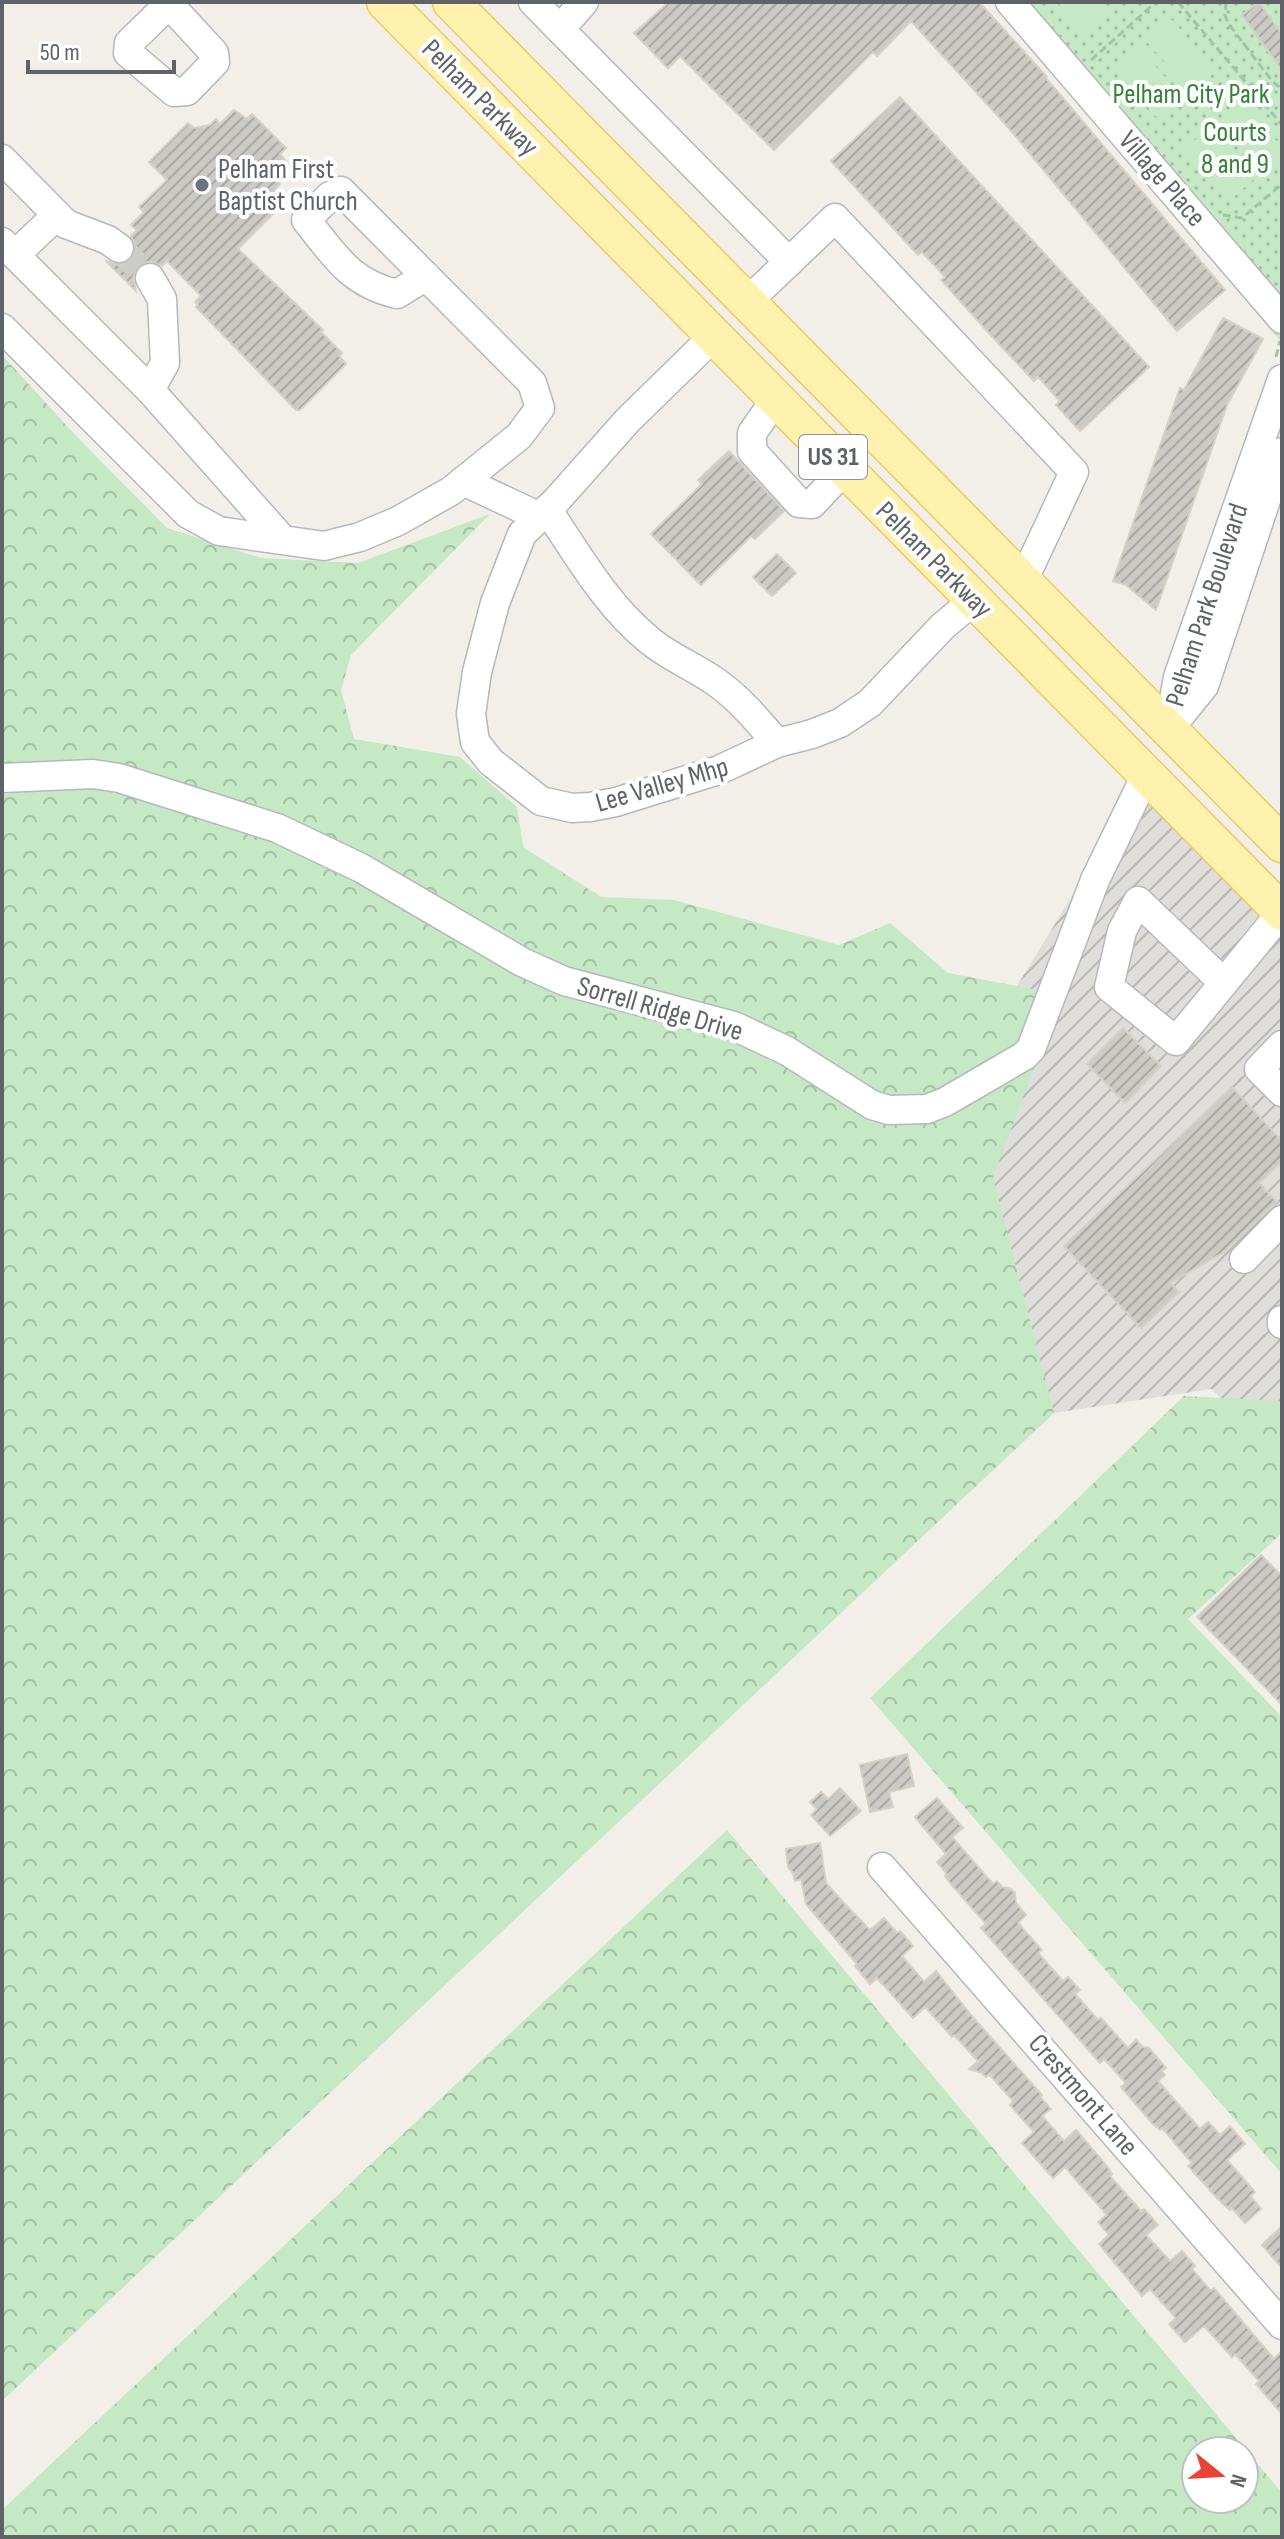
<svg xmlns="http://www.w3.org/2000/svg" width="1284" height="2539" font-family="'Sofia Sans Condensed',sans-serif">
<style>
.industrial{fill:url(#industrial-furrows)}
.grass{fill:url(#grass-dots)}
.forest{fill:url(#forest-crowns);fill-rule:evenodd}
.pitch{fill:#c5e8c5}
.building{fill:url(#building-hatch);stroke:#d6d1c6;stroke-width:2}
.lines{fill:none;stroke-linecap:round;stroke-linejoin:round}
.minor-tunnel{stroke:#ccccc8;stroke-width:28;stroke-dasharray:28 14;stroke-linecap:butt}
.minor-casing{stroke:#b5b8bc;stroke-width:31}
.major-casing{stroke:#f2c960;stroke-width:39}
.path{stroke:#9cc7a9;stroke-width:3;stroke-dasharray:8 4;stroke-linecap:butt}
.minor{stroke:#fff;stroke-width:28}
.major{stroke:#fff2af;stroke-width:36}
.worship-dot{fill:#6b7280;stroke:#fff;stroke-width:3}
.labels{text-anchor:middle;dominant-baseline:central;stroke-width:8;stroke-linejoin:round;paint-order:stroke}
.shield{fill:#fff;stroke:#8f9295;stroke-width:2}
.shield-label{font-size:26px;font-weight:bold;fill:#5f6368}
.park-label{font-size:28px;fill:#348238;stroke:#fff}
.street-label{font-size:28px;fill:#5f6368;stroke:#fff}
.worship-label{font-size:28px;fill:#5b616d;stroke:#fff;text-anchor:start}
</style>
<defs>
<pattern id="industrial-furrows" width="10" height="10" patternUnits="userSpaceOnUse" patternTransform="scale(2)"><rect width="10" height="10" fill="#e0deda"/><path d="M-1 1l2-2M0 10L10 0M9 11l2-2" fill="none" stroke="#b9b8b5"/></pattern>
<pattern id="grass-dots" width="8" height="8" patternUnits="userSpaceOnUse" patternTransform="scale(2)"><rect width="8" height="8" fill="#c5e8c5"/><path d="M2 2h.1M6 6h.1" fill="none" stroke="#a3c0a4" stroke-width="1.8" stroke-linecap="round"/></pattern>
<pattern id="forest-crowns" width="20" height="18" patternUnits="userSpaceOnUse" patternTransform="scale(2)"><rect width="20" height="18" fill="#c5e8c5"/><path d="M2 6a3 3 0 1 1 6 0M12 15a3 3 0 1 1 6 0" fill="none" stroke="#a3c0a4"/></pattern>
<pattern id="building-hatch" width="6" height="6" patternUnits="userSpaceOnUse" patternTransform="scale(2)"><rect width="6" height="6" fill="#cccac5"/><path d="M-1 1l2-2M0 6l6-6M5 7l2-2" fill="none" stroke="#a9a8a4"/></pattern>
</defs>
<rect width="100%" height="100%" fill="#f1efe8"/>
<!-- industrial -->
<path class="industrial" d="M1146 775 1282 903V1457L1211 1389 1054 1413 900 1177Z"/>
<!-- grass -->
<path class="grass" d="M996 2H1282V343Z"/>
<!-- forest -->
<g class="forest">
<path d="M2 355 78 438 167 528 261 558 358 563 490 514 351 655 341 690 354 739 460 757 517 807 523 847 601 897 674 900 839 945 890 923 948 973 1038 990 1017 1052 964 1085 895 1105 574 976 257 809 2 770Z"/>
<path d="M2 787H127L322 856 515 969 702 1023 892 1119 1037 1060 993 1178 1054 1413 2 2401Z"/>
<path d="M1184 1396 1279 1401 1282 1404V1533L1188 1619 1282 1717V2174L870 1698Z"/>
<path d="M727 1830 1282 2493V2537H2V2510ZM1196 2451H1244V2499H1196Z"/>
</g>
<!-- pitch -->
<g class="pitch">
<path d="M1057 2H1100L1109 12 1084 34Z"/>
<path d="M1171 19 1216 71 1191 93 1146 41Z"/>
<path d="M1139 47 1184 99 1159 120 1114 69Z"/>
<path d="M1241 100 1282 147V155L1261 173 1216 122Z"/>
<path d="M1209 128 1254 179 1229 201 1184 149Z"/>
</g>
<!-- building -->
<g class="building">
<path d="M669 2H979L1047 77 1046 78 1225 290 1177 331 1007 126 911 21 877 56 873 52 774 150 680 56 668 68 634 33Z"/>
<path d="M1259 2 1282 34V70L1242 15Z"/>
<path d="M900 97 1149 367 1080 431 1056 405 1060 401 1038 377 1034 381 996 341 941 280 945 277 922 252 918 255 831 161Z"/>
<path d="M234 110 247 119 252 114 286 148 280 154 290 166 276 180 280 184 274 191 271 208 275 212 238 249 323 330 321 332 342 353 339 356 346 364 300 410H296L196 307 198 305 195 302 201 296 167 261 162 266 151 261 141 264 133 277 136 291 106 261 118 265 132 259 136 249 131 236 137 230 131 225 144 212 139 207 167 180 149 162 188 123 194 128 210 125 216 119 220 124Z"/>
<path d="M1223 318 1263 339 1227 405 1156 610 1126 585 1113 581 1180 388 1184 390Z"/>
<path d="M729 451 784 511 755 539 751 536 701 585 651 534 702 484 698 480Z"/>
<path d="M777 554 796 573 772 596 753 577Z"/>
<path d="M1123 1028 1161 1066 1125 1103 1087 1064Z"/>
<path d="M1232 1087 1282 1141V1162L1259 1183 1277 1202 1224 1252 1170 1283 1179 1292 1141 1328 1064 1246Z"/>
<path d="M1261 1555 1282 1576V1705L1197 1617Z"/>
<path d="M907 1754 914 1786 889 1792 893 1807 870 1812 860 1765Z"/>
<path d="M840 1788 861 1811 830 1836 811 1815 817 1809 810 1802 821 1792 828 1799Z"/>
<path d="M937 1798 963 1828 952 1837 993 1884 997 1881 1002 1887 1011 1889 1015 1893 1016 1903 1026 1915 1018 1923 1042 1950 1038 1953 1063 1981 1068 1977 1080 1990 1075 1994 1098 2020 1101 2018 1128 2048 1136 2040 1143 2047 1149 2048 1166 2068 1162 2071 1165 2075 1158 2081 1200 2129 1208 2122 1220 2135 1230 2126 1245 2144 1227 2160 1255 2192 1250 2196 1261 2209 1245 2223 1232 2208 1230 2210 1216 2197 1188 2166 1192 2163 1162 2128 1160 2130 1152 2123 1121 2087 1126 2083 1104 2059 1100 2063 981 1928 986 1924 951 1884 945 1876 947 1874 937 1862 946 1854 915 1817Z"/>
<path d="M820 1843 826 1883 843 1902 870 1930 884 1918 897 1933 900 1931 913 1946 902 1956 924 1982 936 1971 971 2015 1042 2095 1040 2097 1051 2109 1042 2116 1064 2141 1076 2130 1107 2166 1112 2174 1110 2176 1141 2211 1144 2209 1158 2225 1146 2235 1170 2261 1182 2251 1195 2266 1192 2269 1211 2291 1214 2288 1268 2352 1274 2359 1282 2351V2414L1256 2384 1259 2381 1235 2354 1232 2357 1204 2326 1185 2342 1169 2324 1176 2318 1150 2289 1142 2296 1099 2244 1109 2235 1098 2222 1107 2215 1065 2167 1053 2178 1022 2143 1034 2132 1010 2105 1013 2101 989 2074 986 2077 982 2073 969 2069 978 2061 954 2035 952 2037 925 2007 913 2018 877 1978 870 1984 855 1966 857 1964 806 1904 801 1879 795 1881 793 1873 788 1867 786 1849Z"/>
<path d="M1282 2226V2268L1262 2245Z"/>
</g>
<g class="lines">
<!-- minor-tunnel -->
<path class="minor-tunnel" d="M119 248 150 278"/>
<defs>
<g id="minor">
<path d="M167 2 214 53 215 62 187 91 174 92 128 53 129 43 169 4"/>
<path d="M533 2 789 262"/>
<path d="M1010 2 1282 319"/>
<path d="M560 29 584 2"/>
<path d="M2 159 66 224 108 240 119 248"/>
<path d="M2 242 150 390 283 540"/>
<path d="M15 255 57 215"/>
<path d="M150 278 162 299 165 363 150 390"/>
<path d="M747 302 835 218 1074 472 1023 581"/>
<path d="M2 328 188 514 219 531 324 546 360 537 398 521 451 491 519 436 540 408 532 383 341 191 330 196 306 220C335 256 350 283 397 294L426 276"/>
<path d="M714 336 628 420 555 502 522 534 495 603 477 672 471 714 475 742 491 762 541 801 572 808 590 807 616 802 719 770 777 743 812 734 840 723 870 703 942 627 974 600"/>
<path d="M1282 379 1178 677 1169 729 1204 686 1282 452"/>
<path d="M776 399 752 433V451L799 503 812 504 845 469"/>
<path d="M463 481 540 517"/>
<path d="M547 509C578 555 606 605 649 640 669 657 695 667 716 682 740 699 758 721 777 743"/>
<path d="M2 778 93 774 119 778 277 828 361 868 522 962 564 981 734 1026 787 1051 872 1105 889 1110 927 1109 945 1102 1024 1056 1031 1049 1095 880 1146 775"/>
<path d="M1224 983 1138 901 1122 931 1109 987 1176 1041 1282 912"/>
<path d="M1282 1045 1259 1069 1282 1092"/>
<path d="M1244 1259 1282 1220"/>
<path d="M1282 1320V1324"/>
<path d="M882 1867 1282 2325"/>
</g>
<g id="major">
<path d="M385 2 1282 912"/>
<path d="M451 2 1282 844"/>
</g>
</defs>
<!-- minor casing -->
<use href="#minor" class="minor-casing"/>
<!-- major casing -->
<use href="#major" class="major-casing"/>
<!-- path -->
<g class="path">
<path d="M1178 2 1282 125"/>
<path d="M1226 2 1225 15 1228 23 1272 81 1282 89"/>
<path d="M1091 60 1156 2"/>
<path d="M1223 215 1242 218 1282 184"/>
<path d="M1276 357 1280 341"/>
</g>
<!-- minor -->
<use href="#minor" class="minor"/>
<!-- major -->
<use href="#major" class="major"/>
</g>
<!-- markers -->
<circle class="worship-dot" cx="202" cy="185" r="8"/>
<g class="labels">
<!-- shield labels -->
<rect class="shield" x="799" y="435" width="68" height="44" rx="6"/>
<g class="shield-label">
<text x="833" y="457">US 31</text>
</g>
<!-- park labels -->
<g class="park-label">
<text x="1191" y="94">Pelham City Park</text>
<text x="1235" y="132">Courts<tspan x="1235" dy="32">8 and 9</tspan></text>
</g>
<!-- street labels -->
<g class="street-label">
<text transform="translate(480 98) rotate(45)">Pelham Parkway</text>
<text transform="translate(1162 179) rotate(49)">Village Place</text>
<text transform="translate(934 560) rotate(45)">Pelham Parkway</text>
<text transform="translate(1207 605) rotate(-72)">Pelham Park Boulevard</text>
<text transform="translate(662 785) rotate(-16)">Lee Valley Mhp</text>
<text transform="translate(660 1009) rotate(16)">Sorrell Ridge Drive</text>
<text transform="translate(1083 2095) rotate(49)">Crestmont Lane</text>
</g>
<!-- worship labels -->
<g class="worship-label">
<text x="218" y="169">Pelham First<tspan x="218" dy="32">Baptist Church</tspan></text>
</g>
</g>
<!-- border -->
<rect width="1284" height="2539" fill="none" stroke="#5f6368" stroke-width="8"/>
<!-- north arrow -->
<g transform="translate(1220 2475) rotate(108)"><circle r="38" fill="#ffffff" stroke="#bfc1c3" stroke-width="2"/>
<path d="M0-6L14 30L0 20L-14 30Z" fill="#ea4335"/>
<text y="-12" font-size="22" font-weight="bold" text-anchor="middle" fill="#5f6368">N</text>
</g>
<!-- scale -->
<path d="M28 60v12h146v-12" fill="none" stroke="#5f6368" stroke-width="4"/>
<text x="40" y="60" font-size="24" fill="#5f6368" stroke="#ffffff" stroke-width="6" paint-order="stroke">50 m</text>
</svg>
